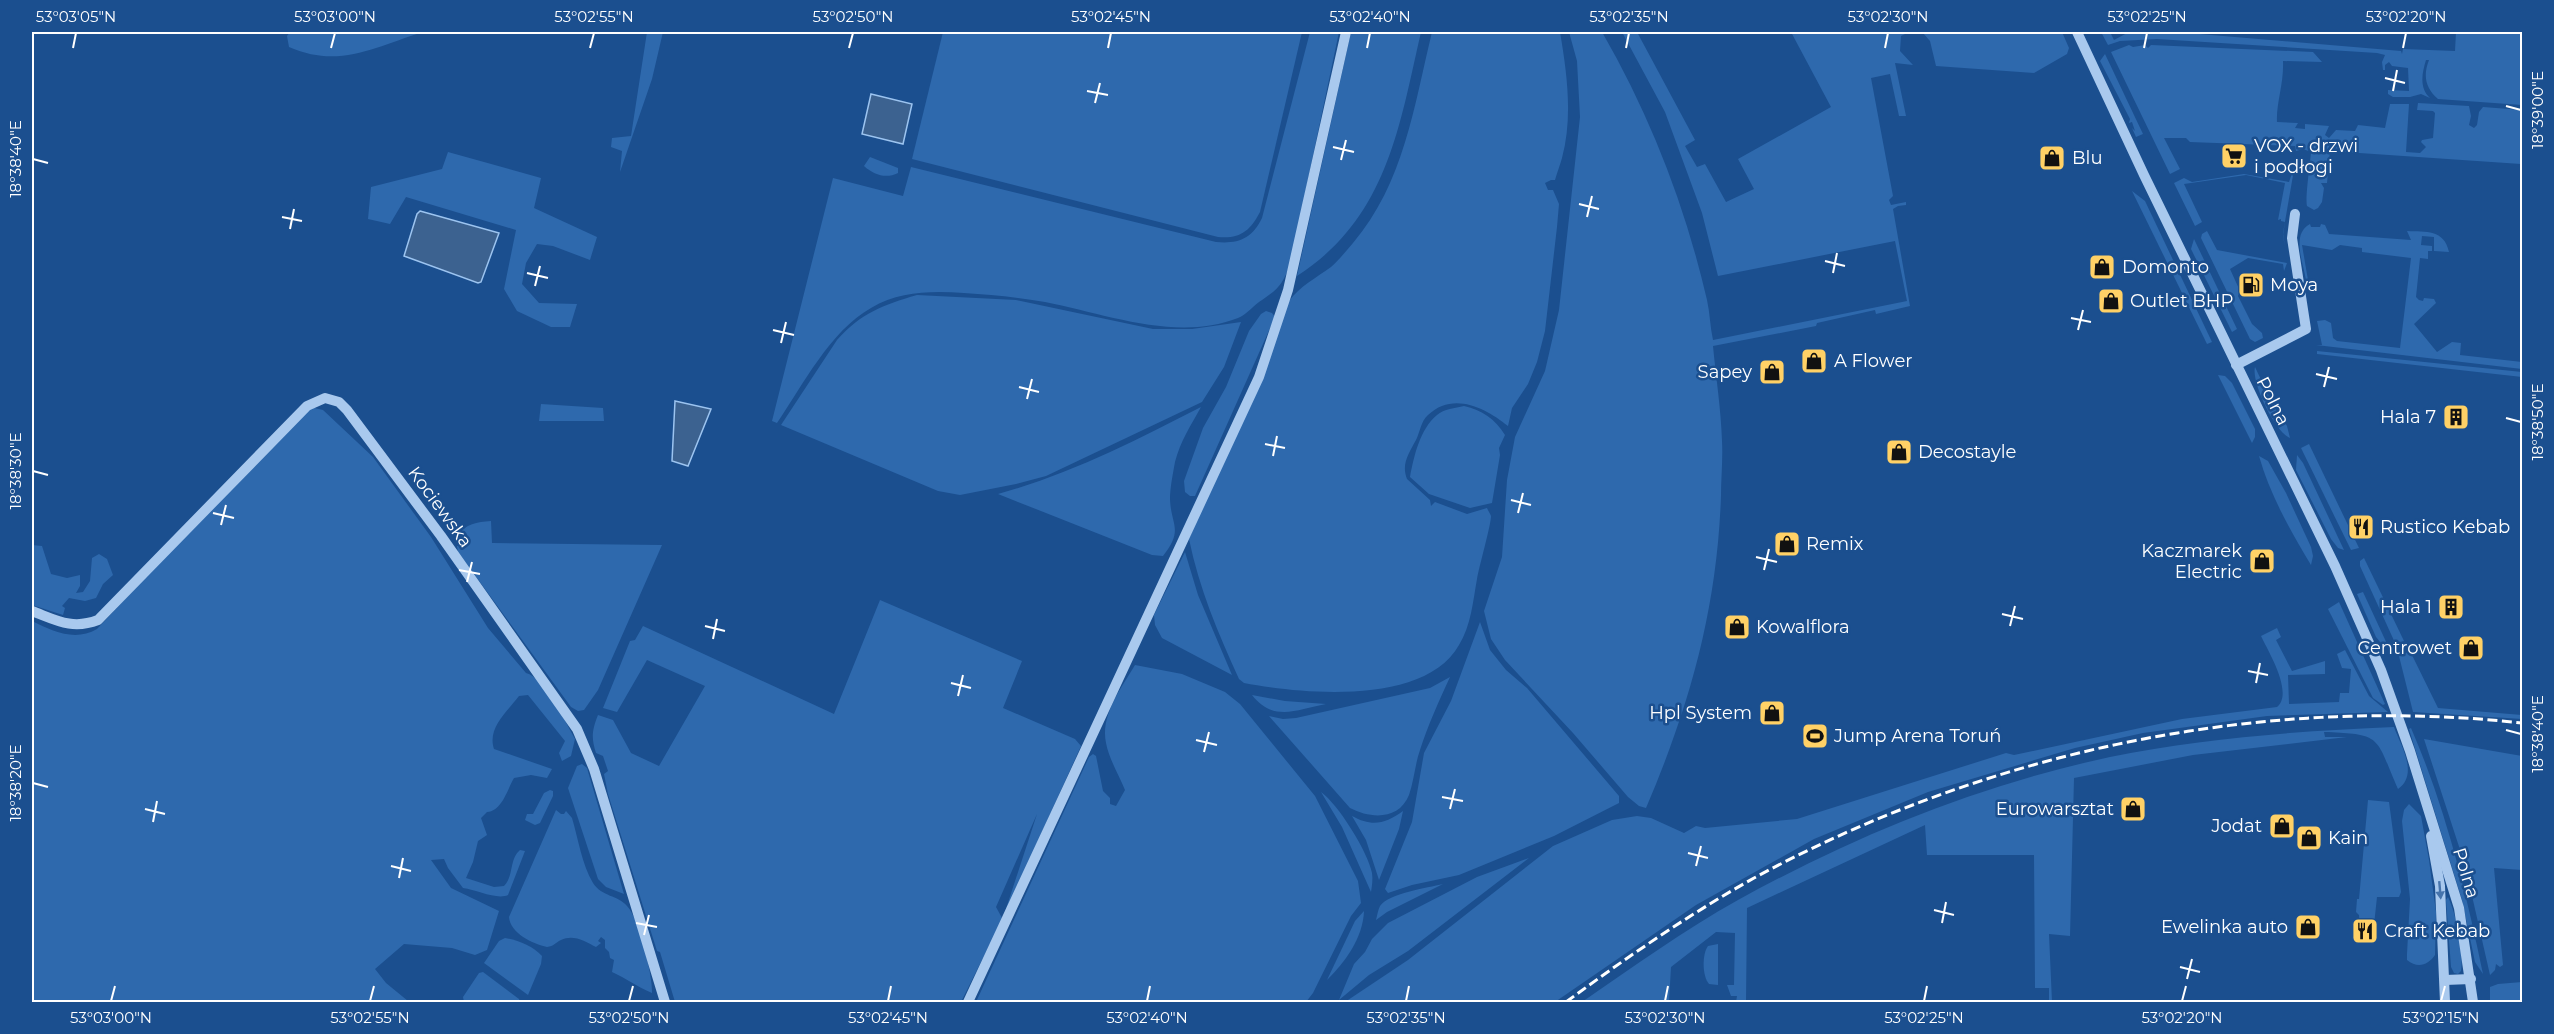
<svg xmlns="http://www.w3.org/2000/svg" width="2554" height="1034" font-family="Montserrat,sans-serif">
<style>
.green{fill:#2e69ad;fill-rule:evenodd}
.water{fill:#3c6290;stroke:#9cc4f0;stroke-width:1.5}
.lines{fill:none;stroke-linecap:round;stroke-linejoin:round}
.minor{stroke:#a9c9ee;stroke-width:10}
.rail{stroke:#fff;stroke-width:3;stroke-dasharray:10 4.5;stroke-linecap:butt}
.oneway{fill:#4674ac}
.ticks{fill:none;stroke:#fff;stroke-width:2}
.labels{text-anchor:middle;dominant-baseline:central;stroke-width:5;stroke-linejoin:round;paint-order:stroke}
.poi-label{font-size:18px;fill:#fff;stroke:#1b4f8f;text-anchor:start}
.street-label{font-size:18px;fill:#fff;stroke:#1b4f8f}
.neatline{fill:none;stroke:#fff;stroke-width:2}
.ticks-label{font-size:15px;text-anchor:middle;fill:#fff}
</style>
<rect width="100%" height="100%" fill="#1b4f8f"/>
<!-- green -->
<g class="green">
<path d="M290 32H423C375 47 339 69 289 47L287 36Z"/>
<path d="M647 32H663L652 79 620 172 622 151 611 147 612 138 631 136Z"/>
<path d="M943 32H1302L1260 212C1250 231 1240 239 1218 237L912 159Z"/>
<path d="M1310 32H1339L1290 265C1282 286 1277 290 1259 302 1251 308 1247 314 1238 318 1177 342 1106 314 1045 302 1018 297 991 295 964 293 931 291 900 291 871 308 830 331 803 385 777 423L772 421 833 178 903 196 911 167 1216 242C1238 244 1252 239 1262 218Z"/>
<path d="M1351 32H1421C1399 128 1387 218 1297 276Z"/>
<path d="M1432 32H1560C1567 73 1573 117 1562 158 1560 165 1557 173 1555 180H1551L1545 183 1548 190H1553L1559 204 1557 227 1545 331 1537 362 1528 384 1512 408 1508 426C1486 408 1453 391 1428 415 1421 421 1420 432 1416 440 1409 453 1401 464 1407 479L1430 500 1431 506 1435 502 1467 514 1487 508C1488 511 1490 513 1491 516 1491 525 1479 567 1477 579 1473 601 1471 626 1459 645 1425 706 1301 694 1244 683L1239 679C1218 633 1199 588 1189 539L1289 301C1300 286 1316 278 1331 267 1339 260 1346 251 1353 243 1404 183 1414 106 1432 32Z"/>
<path d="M1569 32H1602C1650 115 1685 205 1707 300 1710 313 1710 327 1713 340L1907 301 1895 241 1718 276 1702 213 1665 112 1622 32H1631L1632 34 1637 32 1695 140 1685 146 1697 167 1705 164 1726 202 1754 189 1738 159 1831 107 1791 32H2062L2069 48 2067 54 2034 73 1936 66 1930 41 1923 33 1909 32 1901 36 1900 51 1913 65 1895 63 1906 116H1899L1890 74 1871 78 1893 196 1889 200 1891 205 1906 202V205L1898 206 1893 209 1910 306 1876 314 1875 310 1817 323 1816 326 1713 346C1716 378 1721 409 1722 441 1723 459 1721 478 1721 496 1717 609 1690 705 1646 808L1639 806 1628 797 1573 733 1505 660 1491 639 1484 611 1502 557 1507 480 1515 437 1545 371 1559 310 1580 117 1577 61Z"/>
<path d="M2101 32H2110L2114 40 2129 32H2176L2401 51 2402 54 2403 49 2455 51 2456 32H2522V105L2438 99C2425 88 2423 75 2429 60H2426C2422 73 2419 88 2430 98L2421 94 2410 97H2393L2388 94V90L2409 91 2408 68 2392 66 2389 62 2385 65V70H2383L2382 62 2385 55 2377 53 2157 39 2120 41 2108 45Z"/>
<path d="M2129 45 2133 47 2145 45 2148 48 2151 45 2313 52 2322 62 2283 61C2284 84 2276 103 2277 122L2298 123 2295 128 2305 129V124L2329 126 2325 135 2329 138 2336 130 2355 131 2358 125 2385 128 2390 104H2409L2406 152 2420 153 2426 147 2421 142 2422 140 2433 138 2435 113 2433 111 2417 110 2418 103 2469 106 2471 116 2469 125 2474 128 2477 125 2479 112 2483 107 2522 110V167L2521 164 2330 151 2327 183H2321L2324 188 2322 202 2318 208 2314 210 2307 206C2305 199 2310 164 2311 152L2303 149 2296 151 2295 146 2190 142 2186 138H2164L2180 169 2170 174 2111 52Z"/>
<path d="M2105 54 2143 134 2136 137 2132 128 2135 131 2132 122 2129 123 2130 119 2100 61Z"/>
<path d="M448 152 541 178 534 208 597 237 590 260 553 246 537 244 526 263 522 284 539 303 577 304 570 327H551L517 311 504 289 516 230 406 197 390 224 368 219 371 187 442 169Z"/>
<path d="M870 157 898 168V173C886 179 874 175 864 166Z"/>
<path d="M2295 164 2283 233 2285 248 2283 235 2285 222 2281 221V219L2278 220 2285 183 2246 175 2184 184 2202 222 2195 226 2174 183 2184 178 2192 182 2244 174 2289 182Z"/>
<path d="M2132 191 2145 201 2212 342 2207 344Z"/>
<path d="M2310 224 2311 227H2320L2321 224 2325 225 2329 234 2411 240 2407 231C2426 232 2444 229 2449 252L2434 251V237L2422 236 2421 245 2432 246V251H2428V259L2420 258 2416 297 2419 300 2423 301 2424 298 2434 299 2436 303 2414 324 2437 352 2452 342 2461 343 2460 355 2522 362V369L2316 345H2322L2317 321 2325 320 2331 323 2333 338 2337 341 2400 348 2411 258 2362 252V248L2340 245 2332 250 2302 245 2308 280H2306C2303 262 2291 234 2310 224Z"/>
<path d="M2207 231 2217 250 2287 263 2284 271 2283 264 2248 258 2230 269 2240 291 2238 296 2252 324 2262 333 2263 338 2255 342 2250 339 2201 238 2202 234Z"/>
<path d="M2194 239 2237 329 2232 332 2191 249Z"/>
<path d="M917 295 1016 300 1153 329H1192L1241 322 1224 367 1202 402 1046 476 1016 484 960 495 938 491 781 425 837 340C861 313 883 305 917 295Z"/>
<path d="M1266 311 1272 313 1275 317 1195 496H1190L1185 492 1184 481 1203 428 1226 387 1249 331 1261 314Z"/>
<path d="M2317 351 2522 372V377L2317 354Z"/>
<path d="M2255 367 2273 405 2287 426 2290 438C2275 432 2251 382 2255 367Z"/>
<path d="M2218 375 2225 376 2232 383 2255 429V437L2252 443Z"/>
<path d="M541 404 603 408 604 421H539Z"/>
<path d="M306 406 323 410 373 457 431 537 488 628 526 673C545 678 565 721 575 739L571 756 562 761 559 753 565 741 528 695 519 696C507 712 487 728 494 749L552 769 547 778 531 775 514 778C507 790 502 811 487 812L481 818 487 835 478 841 473 862 466 878 494 887 504 886C514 876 509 859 520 850L525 851 508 895C497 900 477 890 463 888L448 868 444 859 431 860 451 888 499 911 487 950 475 955 452 948 404 944 375 969 386 983 408 1001 424 1002H32V621C52 631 75 642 97 629Z"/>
<path d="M1464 406C1482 410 1495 419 1505 435L1499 448 1500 455 1492 503 1470 508 1429 494 1410 477C1414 456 1420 429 1437 415 1444 409 1455 408 1464 406Z"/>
<path d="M1201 407C1191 425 1180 442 1175 462 1173 473 1170 488 1170 499 1171 526 1184 529 1163 556L1152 555 998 494C1070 474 1135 441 1201 407Z"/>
<path d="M2309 444 2359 548 2351 550 2301 448Z"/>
<path d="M2297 455 2303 463 2344 550 2338 548 2331 539 2296 470Z"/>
<path d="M2259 456 2268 461 2286 493 2311 547 2313 556 2311 565C2290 530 2270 495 2259 456Z"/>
<path d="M491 521 492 543 662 545 598 690 584 710 578 711 571 707 458 552 457 546H464L467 541 463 537 456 535C467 524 476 522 491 521Z"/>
<path d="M32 545 42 546 51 574 67 578 80 575V586L76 593 83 592 90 581 92 558 99 554 107 559 113 575 103 584 96 598 85 601 69 598 62 606 65 608 63 615 32 605Z"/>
<path d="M1185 552 1198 595 1232 675 1162 638 1155 625 1154 615Z"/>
<path d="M2364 558 2404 641 2396 645 2360 566V561Z"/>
<path d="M2363 592 2388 646 2381 643 2376 637 2357 594Z"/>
<path d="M880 600 1022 661 1003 708 1075 739 1081 746 1003 918 961 1002H675L660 952 657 951 608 794 604 774 608 771 603 756 596 753C591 738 592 730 598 715L613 720 631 753 659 766 705 686 647 660 617 712 603 708 630 641 635 640 643 626 834 714ZM1037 814 1003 918H1002L996 907Z"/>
<path d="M2339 602 2385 704 2383 705 2373 698 2328 609Z"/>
<path d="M1480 622 1490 650 1506 670 1527 688 1619 796V803L1554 836 1459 875 1412 885 1388 893 1385 889 1412 822 1424 753 1451 701Z"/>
<path d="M2277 628 2281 637 2276 640 2292 671 2325 661V674L2288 675 2289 704 2339 702 2340 693H2349L2351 669 2342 668 2337 654 2345 650 2369 696 2388 712 2267 716 2143 733 2075 748 1928 792 1814 839 1696 905 1555 1002H1345L1408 960 1553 846 1612 820 1637 816 1651 818 1684 833 1696 826 1705 828 1797 819 2006 753 2014 755 2182 719 2277 707C2294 693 2268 651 2261 636Z"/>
<path d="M2410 651 2438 708 2522 715V719L2413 712 2399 656Z"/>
<path d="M1135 665 1182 674 1225 692 1240 704 1315 796 1358 881 1361 903 1351 916 1313 993 1306 1002H976L1089 757 1093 754 1096 756 1103 791 1110 798V804L1116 806 1125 790C1119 775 1109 759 1106 743 1100 715 1122 687 1135 665Z"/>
<path d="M1450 677C1439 701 1428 725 1420 750 1415 764 1414 781 1409 795 1399 820 1371 819 1350 808L1269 716 1283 719 1296 718 1430 688Z"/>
<path d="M1252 695 1285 701 1326 704C1296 710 1273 722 1252 695Z"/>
<path d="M2394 727C2401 746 2419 774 2398 789 2375 737 2384 734 2324 732L2325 737H2347L2193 755 2074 778 2070 936 2049 934 2052 1002H2049V988H2035L2034 855H1927L1925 825 1747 908 1746 1002H1736L1737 996H1731L1727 985H1734L1735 933 1716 932 1671 967 1669 1002H1582C1633 967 1684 930 1738 900 1854 836 1979 785 2110 757 2203 738 2299 731 2394 727Z"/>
<path d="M2411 728C2445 806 2466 891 2483 974L2475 962 2462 900 2409 729Z"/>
<path d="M2424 739 2522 756V870L2494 868 2503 965 2500 967 2496 964 2495 970 2490 975 2465 865Z"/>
<path d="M582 764 587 768 624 894 606 887 598 879 568 788 577 766Z"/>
<path d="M550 790 553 791V796L540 823 535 825 525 820 527 814H533L544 793Z"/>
<path d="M1321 792C1338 804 1368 852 1372 873 1373 879 1372 886 1371 892L1342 827Z"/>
<path d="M2368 800 2389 802 2401 892 2399 897H2377L2373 934 2370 933V928L2364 927 2363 933H2360L2359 915 2356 912 2357 899H2359Z"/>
<path d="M2409 804 2421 816 2429 860 2436 912 2435 955C2428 965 2418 969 2407 960V954L2410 899 2402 821 2404 810Z"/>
<path d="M556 810 561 814H564L566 811 572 818C578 838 582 865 593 883 602 897 618 895 627 906 639 918 653 976 652 993 637 987 626 978 612 972L614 960 610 958 609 952 605 948V940L601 937 598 941 601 943 596 947C585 941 573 934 561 940 555 943 554 946 547 947 533 944 510 933 509 917Z"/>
<path d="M1403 811 1399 829 1379 880 1366 840 1352 816C1372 827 1385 824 1403 811Z"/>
<path d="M1529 858 1408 951 1369 975 1339 1000 1354 964 1365 952 1372 939 1388 923 1477 877Z"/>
<path d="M1443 884 1387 912 1376 920C1377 916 1378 910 1380 906 1389 893 1427 888 1443 884Z"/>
<path d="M2448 897C2456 913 2464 953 2461 971L2458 974 2454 973 2451 967 2446 900Z"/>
<path d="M1364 911C1363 938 1345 962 1327 980L1355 921Z"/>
<path d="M505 938C518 940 533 946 542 956L541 964 528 995 484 963 499 941Z"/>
<path d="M1718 944V985L1709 984C1702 976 1702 954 1708 946Z"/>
<path d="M483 972 519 999 520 1002H464L463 997 479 973Z"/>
<path d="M2522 982V1002H2490V987L2498 984Z"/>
</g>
<!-- water -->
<g class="water">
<path d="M871 94 912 104 903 144 862 134Z"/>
<path d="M420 211 499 233 481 282 478 283 404 256 417 214Z"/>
<path d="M675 401 711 409 688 466 672 461Z"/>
</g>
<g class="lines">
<!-- minor -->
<g class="minor">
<path d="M2077 32 2144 175 2335 566 2381 670 2410 751 2459 908 2473 1002"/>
<path d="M2236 365 2306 329 2292 238 2295 214"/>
<path d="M32 611C56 620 72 630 98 620L307 406 325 398 339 402 347 410 441 536 577 729 594 769 665 1002"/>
<path d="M2431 836 2440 886 2445 1002"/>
<path d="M2445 980 2471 979"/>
<path d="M968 1002 1259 377 1288 290 1346 32"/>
</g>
<!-- rail -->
<path class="rail" d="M1566 1002C1626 958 1688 915 1754 878 1987 752 2258 694 2522 723"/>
</g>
<!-- one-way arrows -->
<defs><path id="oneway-solid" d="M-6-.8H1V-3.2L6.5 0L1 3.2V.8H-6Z" transform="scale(1.5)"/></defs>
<use class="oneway" href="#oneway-solid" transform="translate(2440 890) rotate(85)"/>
<!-- ticks -->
<path class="ticks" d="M73 48 76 33M331 48 335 33M590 48 594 33M849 48 853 33M1108 48 1111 33M1367 48 1370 33M1626 48 1629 33M1885 48 1888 33M2144 48 2147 33M2403 48 2406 33M2385 78 2405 83M1087 91 1108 95M2393 91 2397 70M1095 103 1100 83M2506 106 2521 110M1333 147 1354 152M33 159 48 163M1341 160 1346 140M1579 204 1599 209M282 217 302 221M1587 217 1592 196M290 229 294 209M1825 261 1845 266M527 273 548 278M1833 273 1837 253M535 286 540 266M2071 318 2091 322M773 330 794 335M2078 330 2083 310M781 343 786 322M2316 374 2337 379M1019 387 1039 392M2324 387 2329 367M1027 399 1032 379M2506 418 2521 422M1265 444 1285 448M1273 456 1277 436M33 471 48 475M1511 500 1531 505M213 513 234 518M1518 513 1523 493M221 525 226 505M1756 557 1777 562M459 570 480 574M1764 570 1769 549M467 582 472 562M2002 614 2023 619M705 626 725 631M2010 626 2015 606M713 639 717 619M2248 671 2268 675M951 683 971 688M2256 683 2260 663M958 696 963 675M2506 730 2521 734M1196 740 1217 745M1204 752 1209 732M33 783 48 787M1442 797 1463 801M145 809 165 814M1450 809 1455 789M153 822 157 801M1688 853 1708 858M391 866 411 871M1696 866 1701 846M399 878 403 858M1934 910 1954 915M636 923 657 927M1942 923 1946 902M644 935 649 915M2180 967 2200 972M2187 979 2192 959M111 1001 115 986M370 1001 374 986M629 1001 633 986M888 1001 891 986M1147 1001 1150 986M1406 1001 1409 986M1665 1001 1668 986M1924 1001 1927 986M2182 1001 2186 986M2441 1001 2445 986"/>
<!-- icons -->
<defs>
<symbol id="supermarket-square" viewBox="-11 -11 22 22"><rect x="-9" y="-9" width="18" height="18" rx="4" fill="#ffd166" stroke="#1b4f8f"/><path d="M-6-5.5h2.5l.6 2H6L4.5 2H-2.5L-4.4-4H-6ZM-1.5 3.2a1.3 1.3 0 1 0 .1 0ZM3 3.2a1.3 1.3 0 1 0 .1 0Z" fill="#111"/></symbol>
<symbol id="shop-square" viewBox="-11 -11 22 22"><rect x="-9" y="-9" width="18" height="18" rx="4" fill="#ffd166" stroke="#1b4f8f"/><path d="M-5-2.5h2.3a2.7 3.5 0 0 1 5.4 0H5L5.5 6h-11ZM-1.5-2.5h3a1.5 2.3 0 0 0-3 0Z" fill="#111"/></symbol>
<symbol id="fuel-square" viewBox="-11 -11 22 22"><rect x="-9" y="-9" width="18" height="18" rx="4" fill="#ffd166" stroke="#1b4f8f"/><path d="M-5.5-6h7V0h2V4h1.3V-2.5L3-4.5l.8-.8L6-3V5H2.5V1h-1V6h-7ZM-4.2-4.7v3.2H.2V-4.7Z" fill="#111"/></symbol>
<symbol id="building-square" viewBox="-11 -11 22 22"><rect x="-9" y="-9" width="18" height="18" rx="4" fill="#ffd166" stroke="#1b4f8f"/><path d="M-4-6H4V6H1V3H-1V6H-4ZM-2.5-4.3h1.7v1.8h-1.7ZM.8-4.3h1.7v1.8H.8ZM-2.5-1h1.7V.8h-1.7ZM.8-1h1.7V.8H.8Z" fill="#111"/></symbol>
<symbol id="restaurant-square" viewBox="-11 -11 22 22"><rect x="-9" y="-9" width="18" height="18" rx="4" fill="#ffd166" stroke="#1b4f8f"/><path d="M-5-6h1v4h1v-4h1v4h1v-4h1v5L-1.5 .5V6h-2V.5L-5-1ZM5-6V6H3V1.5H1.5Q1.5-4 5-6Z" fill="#111"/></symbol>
<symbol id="stadium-square" viewBox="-11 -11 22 22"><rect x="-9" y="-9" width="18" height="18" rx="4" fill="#ffd166" stroke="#1b4f8f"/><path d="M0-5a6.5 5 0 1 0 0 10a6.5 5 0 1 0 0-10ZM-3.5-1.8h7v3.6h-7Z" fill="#111"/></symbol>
</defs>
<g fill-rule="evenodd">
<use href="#supermarket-square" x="2219" y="141" width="30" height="30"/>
<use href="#shop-square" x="2037" y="143" width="30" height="30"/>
<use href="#shop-square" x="2087" y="252" width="30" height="30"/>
<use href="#fuel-square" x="2236" y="270" width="30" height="30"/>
<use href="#shop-square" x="2096" y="286" width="30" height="30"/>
<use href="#shop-square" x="1799" y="346" width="30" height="30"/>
<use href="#shop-square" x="1757" y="357" width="30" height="30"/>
<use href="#building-square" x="2441" y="402" width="30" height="30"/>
<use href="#shop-square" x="1884" y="437" width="30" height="30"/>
<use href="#restaurant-square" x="2346" y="512" width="30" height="30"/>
<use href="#shop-square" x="1772" y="529" width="30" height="30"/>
<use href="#shop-square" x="2247" y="546" width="30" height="30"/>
<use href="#building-square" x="2436" y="592" width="30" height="30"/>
<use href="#shop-square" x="1722" y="612" width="30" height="30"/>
<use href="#shop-square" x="2456" y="633" width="30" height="30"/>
<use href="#shop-square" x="1757" y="698" width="30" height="30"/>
<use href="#stadium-square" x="1800" y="721" width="30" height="30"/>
<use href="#shop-square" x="2118" y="794" width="30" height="30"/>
<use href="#shop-square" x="2267" y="811" width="30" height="30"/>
<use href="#shop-square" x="2294" y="823" width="30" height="30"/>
<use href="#shop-square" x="2293" y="912" width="30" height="30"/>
<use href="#restaurant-square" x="2350" y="916" width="30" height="30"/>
</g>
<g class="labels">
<!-- poi labels -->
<g class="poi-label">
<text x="2254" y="146">VOX - drzwi<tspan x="2254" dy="21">i podłogi</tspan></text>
<text x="2072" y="158">Blu</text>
<text x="2122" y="267">Domonto</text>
<text x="2270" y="285">Moya</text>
<text x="2130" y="301">Outlet BHP</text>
<text x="1834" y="361">A Flower</text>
<text x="1752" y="372" text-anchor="end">Sapey</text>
<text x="2436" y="417" text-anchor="end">Hala 7</text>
<text x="1918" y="452">Decostayle</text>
<text x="2380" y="527">Rustico Kebab</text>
<text x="1806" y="544">Remix</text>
<text x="2242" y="551" text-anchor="end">Kaczmarek<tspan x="2242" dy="21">Electric</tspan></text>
<text x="2432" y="607" text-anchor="end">Hala 1</text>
<text x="1756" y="627">Kowalflora</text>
<text x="2452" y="648" text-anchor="end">Centrowet</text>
<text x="1752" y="713" text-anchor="end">Hpl System</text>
<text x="1834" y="736">Jump Arena Toruń</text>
<text x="2114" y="809" text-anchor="end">Eurowarsztat</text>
<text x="2262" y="826" text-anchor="end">Jodat</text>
<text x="2328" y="838">Kain</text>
<text x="2288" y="927" text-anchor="end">Ewelinka auto</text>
<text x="2384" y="931">Craft Kebab</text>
</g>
<!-- street labels -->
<g class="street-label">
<text transform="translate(2273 401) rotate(63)">Polna</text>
<text transform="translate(440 507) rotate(54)">Kociewska</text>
<text transform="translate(2466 873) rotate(73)">Polna</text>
</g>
</g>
<!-- border -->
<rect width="2554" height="1034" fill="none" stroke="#1b4f8f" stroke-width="66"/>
<rect x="33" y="33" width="2488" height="968" class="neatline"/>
<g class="ticks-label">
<text x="76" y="22">53°03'05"N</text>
<text x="335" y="22">53°03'00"N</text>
<text x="594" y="22">53°02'55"N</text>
<text x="853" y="22">53°02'50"N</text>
<text x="1111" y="22">53°02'45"N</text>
<text x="1370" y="22">53°02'40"N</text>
<text x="1629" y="22">53°02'35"N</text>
<text x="1888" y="22">53°02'30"N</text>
<text x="2147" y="22">53°02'25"N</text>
<text x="2406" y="22">53°02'20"N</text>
<text transform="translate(2538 110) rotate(-90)" y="5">18°39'00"E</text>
<text transform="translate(16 159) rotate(-90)" y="5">18°38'40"E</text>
<text transform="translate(2538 422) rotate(-90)" y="5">18°38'50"E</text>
<text transform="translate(16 471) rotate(-90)" y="5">18°38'30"E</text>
<text transform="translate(2538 734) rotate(-90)" y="5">18°38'40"E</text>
<text transform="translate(16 783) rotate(-90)" y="5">18°38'20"E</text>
<text x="111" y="1023">53°03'00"N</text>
<text x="370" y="1023">53°02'55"N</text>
<text x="629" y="1023">53°02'50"N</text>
<text x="888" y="1023">53°02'45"N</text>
<text x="1147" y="1023">53°02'40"N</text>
<text x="1406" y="1023">53°02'35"N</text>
<text x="1665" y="1023">53°02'30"N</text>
<text x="1924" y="1023">53°02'25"N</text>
<text x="2182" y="1023">53°02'20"N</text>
<text x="2441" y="1023">53°02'15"N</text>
</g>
</svg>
